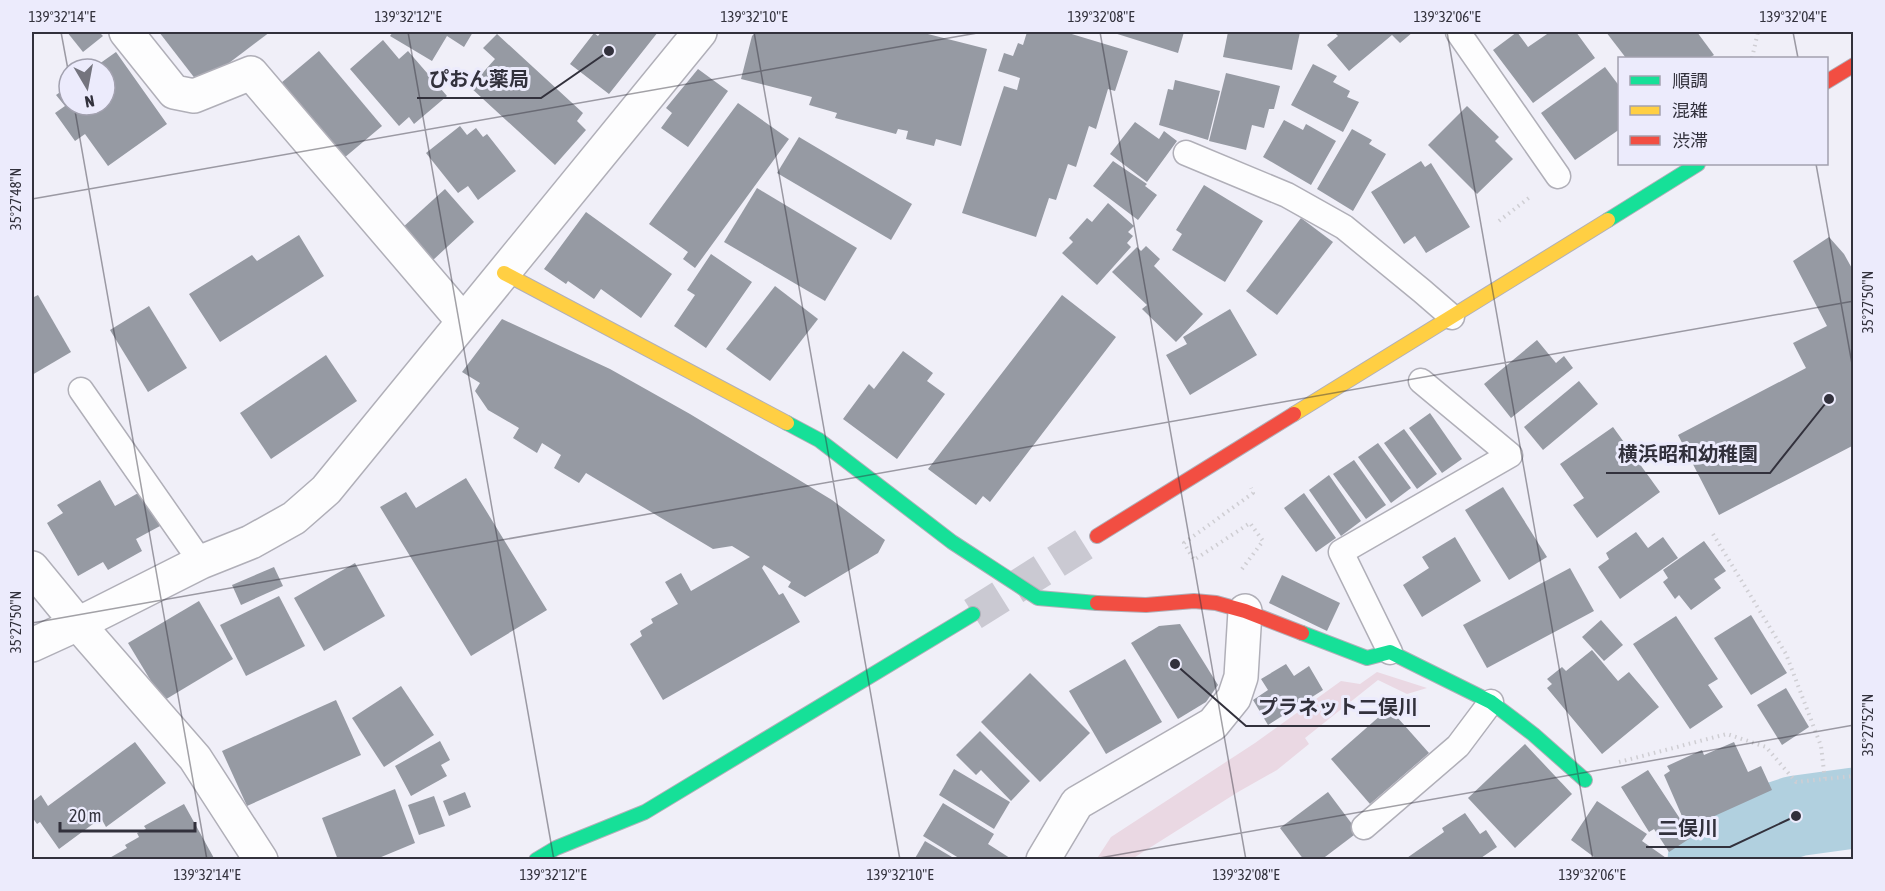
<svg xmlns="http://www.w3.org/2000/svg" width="1885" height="891" font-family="'Asap Condensed','Noto Sans JP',sans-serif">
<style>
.green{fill:#ead8e3}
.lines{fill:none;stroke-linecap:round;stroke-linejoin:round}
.river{stroke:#b1d0df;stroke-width:81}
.building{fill:#969aa3}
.secondary-tunnel{stroke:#cac9d2;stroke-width:33;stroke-dasharray:33 16;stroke-linecap:butt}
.lane-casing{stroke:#b0afb8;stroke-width:27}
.street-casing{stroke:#b0afb8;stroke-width:36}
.fast-casing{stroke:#b0afb8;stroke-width:16}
.slow-casing{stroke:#b0afb8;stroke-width:16}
.jam-casing{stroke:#b0afb8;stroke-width:16}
.path{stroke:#cfced3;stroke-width:4;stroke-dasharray:1.5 4.5;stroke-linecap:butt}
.lane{stroke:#fdfdfe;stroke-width:24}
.street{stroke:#fdfdfe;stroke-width:33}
.fast{stroke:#16e098;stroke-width:14}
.slow{stroke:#ffcf43;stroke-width:14}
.jam{stroke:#f24e42;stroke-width:14}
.ticks{fill:none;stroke:#32313c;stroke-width:1.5;stroke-opacity:0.45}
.leader{fill:none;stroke:#32313c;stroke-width:2}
.callout-dot{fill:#32313c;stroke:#ecebfc;stroke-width:2}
.callout-label{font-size:20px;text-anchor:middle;font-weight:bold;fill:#32313c;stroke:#ecebfc;stroke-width:6;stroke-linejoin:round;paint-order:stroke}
.neatline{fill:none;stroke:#32313c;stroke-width:2}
.ticks-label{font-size:15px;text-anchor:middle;fill:#32313c}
</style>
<rect width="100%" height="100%" fill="#f0eff8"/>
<!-- green -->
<g class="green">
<path d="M1377 672 1427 688 1407 694 1378 680 1305 738 1309 744 1277 770 1238 792 1132 859 1096 860 1111 837 1255 743 1341 681 1360 684Z"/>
<path d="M1792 836 1799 840 1801 848 1797 851 1763 859H1727C1746 844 1768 840 1792 836Z"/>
</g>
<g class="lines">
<!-- river -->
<path class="river" d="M1708 860 1729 838 1796 816 1854 808"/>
</g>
<!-- building -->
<g class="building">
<path d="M67 32H99L103 36 83 52Z"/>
<path d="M159 32H270L200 85Z"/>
<path d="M393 32H473L464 47 447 36 432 61 390 36Z"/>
<path d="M601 32H658L609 94 570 64 594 33 598 36Z"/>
<path d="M756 32H920L987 49 961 146 936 139 934 146 906 139 908 131 898 129 896 134 835 118 837 113 809 105 812 97 741 79 752 36Z"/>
<path d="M1027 32H1065L1128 51 1115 91 1108 89 1096 129 1089 126 1076 167 1068 164 1056 200 1049 198 1036 237 962 213 1004 86 1017 90 1020 78 998 71 1004 53 1013 56 1018 43 1023 45Z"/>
<path d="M1111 32H1184L1178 53Z"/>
<path d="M1228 32H1300L1292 70 1223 57Z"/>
<path d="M1334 32H1413L1400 43 1392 35 1349 71 1327 45 1338 36Z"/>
<path d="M1517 32 1528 47 1550 32H1576L1595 58 1533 103 1493 50Z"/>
<path d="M1606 32H1697L1714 55 1709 58H1626Z"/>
<path d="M497 34 583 113 577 121 586 130 555 165 470 87 495 59 483 48Z"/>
<path d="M383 40 399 59 408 51 447 96 414 124 409 117 399 126 350 69Z"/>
<path d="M319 51 382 126 344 158 281 83Z"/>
<path d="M116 52 167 124 108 166 85 134 75 141 55 113 65 106 56 95 69 86V105H105V69H92Z"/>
<path d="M1313 64 1337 76 1333 82 1350 91 1347 97 1359 102 1343 132 1291 105Z"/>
<path d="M1605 67 1620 87V129L1575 160 1541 113Z"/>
<path d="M698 69 728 91 688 147 661 128 672 113 666 108Z"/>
<path d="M1226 73 1280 86 1274 109H1269L1264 128 1252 125 1246 150 1209 141Z"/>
<path d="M1175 80 1220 91 1208 140 1159 125 1168 89 1173 90Z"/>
<path d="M738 103 789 139 695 268 683 259 688 252 649 224Z"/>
<path d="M1467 106 1499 137 1495 141 1513 159 1477 194 1428 145Z"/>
<path d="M1284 120 1303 130 1306 124 1336 141 1311 185 1263 157Z"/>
<path d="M1135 122 1159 139 1164 131 1177 141 1147 182 1110 154Z"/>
<path d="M460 126 467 135 476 128 483 137 487 134 516 171 478 200 468 186 458 193 426 153Z"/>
<path d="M1352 129 1372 140 1369 144 1386 154 1353 211 1317 189Z"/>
<path d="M799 137 912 204 891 240 777 173Z"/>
<path d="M1113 161 1147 184 1145 186 1157 195 1138 220 1093 186Z"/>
<path d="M1421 161 1425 167 1431 163 1470 227 1426 253 1415 236 1404 244 1371 192Z"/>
<path d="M1204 185 1263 221 1225 282 1172 250 1182 234 1176 230Z"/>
<path d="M757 188 857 248 825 301 724 242Z"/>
<path d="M445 189 474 222 432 261 402 228Z"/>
<path d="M1108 203 1134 226 1128 232 1133 236 1127 243 1131 247 1097 285 1062 253 1073 242 1069 238 1087 218 1092 222Z"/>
<path d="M586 212 672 274 641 318 601 289 594 299 568 281 566 284 544 269Z"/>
<path d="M1301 218 1333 242 1277 315 1246 291Z"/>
<path d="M299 235 324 276 220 342 189 294 252 255 257 261Z"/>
<path d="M1829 237 1844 254 1854 272V445L1719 515 1678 435 1806 368 1793 343 1827 326 1793 261Z"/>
<path d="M1146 246 1160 259 1154 266 1203 314 1176 342 1142 309 1147 305 1112 272 1137 247 1141 251Z"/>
<path d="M711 254 752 282 706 348 674 326 695 295 687 290Z"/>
<path d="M775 286 818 319 770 381 726 349Z"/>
<path d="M38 295 71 352 32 375V298Z"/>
<path d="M1062 295 1116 337 990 502 983 496 976 505 928 469Z"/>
<path d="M149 306 187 368 148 392 110 330Z"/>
<path d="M1230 309 1257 355 1190 395 1166 355 1187 344 1183 337Z"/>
<path d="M502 319 610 369 690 414 832 500 885 540 878 553 805 597 788 587 791 582 764 565 762 568 779 595 783 593 800 622 663 700 630 644 642 636 640 631 653 623 651 619 678 604 665 582 681 573 691 591 750 557 732 546 713 549 586 473 579 483 554 468 561 455 542 443 537 453 513 438 519 428 488 410 475 391 480 383 462 372Z"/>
<path d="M1537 340 1556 363 1564 356 1573 368 1511 418 1484 384Z"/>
<path d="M903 351 933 373 927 381 945 394 897 459 843 419 869 384 874 389Z"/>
<path d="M326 355 357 401 271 459 240 413Z"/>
<path d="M1579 381 1598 404 1543 450 1524 427Z"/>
<path d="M1430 413 1462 459 1442 473 1409 428Z"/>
<path d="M1613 427 1660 492 1597 538 1573 505 1584 498 1560 464Z"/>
<path d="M1404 429 1437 474 1417 489 1384 443Z"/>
<path d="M1378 443 1411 488 1391 503 1358 457Z"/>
<path d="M1354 460 1386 505 1366 519 1333 474Z"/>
<path d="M1329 475 1361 521 1341 536 1309 490Z"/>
<path d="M466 478 547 610 471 656 380 507 406 492 416 508Z"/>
<path d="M100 480 115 506 140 492 160 526 136 539 142 551 108 570 103 562 78 576 47 523 63 513 57 505Z"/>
<path d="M1503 487 1547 557 1509 580 1465 510Z"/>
<path d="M1304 493 1336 538 1316 552 1284 508Z"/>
<path d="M1636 532 1648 548 1663 537 1678 558 1620 599 1598 567 1609 559 1606 553Z"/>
<path d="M1455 537 1481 581 1422 617 1403 585 1429 568 1422 557Z"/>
<path d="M1704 541 1726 571 1714 579 1721 588 1691 610 1679 595 1675 599 1663 582 1668 578 1663 570Z"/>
<path d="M355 563 385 616 324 651 294 598Z"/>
<path d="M274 567 283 586 241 605 232 585Z"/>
<path d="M1570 568 1594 611 1487 668 1463 625Z"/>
<path d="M1282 575 1340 603 1327 631 1269 603Z"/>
<path d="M279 596 305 646 246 676 220 625Z"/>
<path d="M199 601 233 659 163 701 128 643Z"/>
<path d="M1751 615 1787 673 1751 695 1714 638Z"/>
<path d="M1676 616 1718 679 1708 685 1723 707 1690 729 1633 644Z"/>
<path d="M1601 620 1623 645 1604 661 1582 637Z"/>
<path d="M1180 624 1218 685 1206 702 1178 719 1131 643 1159 626Z"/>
<path d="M1592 650 1618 681 1629 672 1659 707 1602 754 1547 688 1552 684 1547 679 1562 667 1566 671Z"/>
<path d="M1125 659 1162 722 1106 754 1069 691Z"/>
<path d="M1286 664 1294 676 1309 666 1323 690 1268 725 1253 700 1268 690 1261 679Z"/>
<path d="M1030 673 1090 733 1040 782 981 722Z"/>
<path d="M401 686 434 735 384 767 352 718Z"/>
<path d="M1786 688 1809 727 1782 745 1757 705Z"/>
<path d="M336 700 361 755 247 806 222 751Z"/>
<path d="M1389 708 1429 753 1370 804 1331 759Z"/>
<path d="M980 731 1030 781 1011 801 981 770 976 775 956 755Z"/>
<path d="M440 741 450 760 441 765 447 776 411 796 395 766Z"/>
<path d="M135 742 166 783 106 827 101 818 59 849 40 822 37 824 32 817V802L41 795 48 806Z"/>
<path d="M1734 742 1748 772 1761 766 1772 790 1699 823 1696 817 1685 823 1664 775 1670 771 1667 766 1702 750 1704 755Z"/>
<path d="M1525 744 1572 794 1515 848 1468 798Z"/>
<path d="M954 769 1010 802 994 829 939 795Z"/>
<path d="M1648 770 1692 837 1669 852 1654 829 1649 832 1621 787Z"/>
<path d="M395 789 415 843 374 860H338L322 818Z"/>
<path d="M465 792 471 807 449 816 443 801Z"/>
<path d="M1328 792 1358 832 1321 860H1304L1280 828Z"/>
<path d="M434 796 445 826 419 835 408 805Z"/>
<path d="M1597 801 1647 834 1642 841 1669 860H1598L1571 840Z"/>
<path d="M943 803 994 834 988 844 1013 860H962L923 836Z"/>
<path d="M184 804 215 860H106L127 848 125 845 139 837 137 833 146 829 144 826Z"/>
<path d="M1465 813 1480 834 1486 830 1497 847 1478 860H1404L1444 832 1442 828Z"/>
<path d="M925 841 957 860H914Z"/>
</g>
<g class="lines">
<!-- secondary-tunnel -->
<path class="secondary-tunnel" d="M973 614 1097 536"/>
<defs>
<g id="lane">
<path d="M1458 32 1558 176"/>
<path d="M1186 153 1287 195 1344 227 1422 291 1452 317"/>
<path d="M81 390 201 562"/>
<path d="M1390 652 1341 552 1510 455 1421 381"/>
<path d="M1364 827 1458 746 1491 702"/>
</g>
<g id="street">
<path d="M126 32 174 92 194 96 251 73 463 321"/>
<path d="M32 568 78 624 195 758 261 860"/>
<path d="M32 645 78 624 201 562 251 542 294 518 326 490 700 32"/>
<path d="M1043 860 1077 803 1213 724 1234 698 1241 677 1245 611"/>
</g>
<g id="fast">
<path d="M1608 220 1698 164"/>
<path d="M787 423 819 440 952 542 1038 598 1097 603"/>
<path d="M1302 633 1367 658 1390 652 1491 702 1533 734 1585 780"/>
<path d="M536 860 556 848 645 812 973 614"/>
</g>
<g id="slow">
<path d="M504 273 787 423"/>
<path d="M1294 414 1608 220"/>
</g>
<g id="jam">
<path d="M1826 82 1854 65"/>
<path d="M1097 536 1294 414"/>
<path d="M1097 603 1146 605 1194 601 1216 603 1245 611 1302 633"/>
</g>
</defs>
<!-- lane casing -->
<use href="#lane" class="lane-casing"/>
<!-- street casing -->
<use href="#street" class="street-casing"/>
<!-- fast casing -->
<use href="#fast" class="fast-casing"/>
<!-- slow casing -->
<use href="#slow" class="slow-casing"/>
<!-- jam casing -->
<use href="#jam" class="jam-casing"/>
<!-- path -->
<g class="path">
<path d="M1752 58 1758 32"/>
<path d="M1499 221 1530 197"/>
<path d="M1713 534 1786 654 1821 746 1825 780"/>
<path d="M1242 569 1263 541 1250 523 1194 560 1184 543 1253 493 1251 488"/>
<path d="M1619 762 1727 734 1766 747 1796 782 1854 776"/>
</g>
<!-- lane -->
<use href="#lane" class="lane"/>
<!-- street -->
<use href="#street" class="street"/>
<!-- fast -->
<use href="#fast" class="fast"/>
<!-- slow -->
<use href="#slow" class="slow"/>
<!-- jam -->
<use href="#jam" class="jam"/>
</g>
<!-- ticks -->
<path class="ticks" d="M61 32 69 75M408 32 554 860M754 32 900 860M1100 32 1246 860M1447 32 1593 860M1793 32 1798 58M74 105 207 860M1816 164 1854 375M32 199 983 32M32 623 1854 301M1088 860 1854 725"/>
<!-- callouts -->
<path class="leader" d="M609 51L541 98H417M1829 399L1770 473H1606M1175 664L1246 726H1430M1796 816L1730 847H1646"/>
<g class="callout-dot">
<circle cx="609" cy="51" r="6"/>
<circle cx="1829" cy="399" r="6"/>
<circle cx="1175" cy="664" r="6"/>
<circle cx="1796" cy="816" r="6"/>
</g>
<g class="callout-label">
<text x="479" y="86">ぴおん薬局</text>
<text x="1688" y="461">横浜昭和幼稚園</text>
<text x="1338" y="714">プラネット二俣川</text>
<text x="1688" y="835">二俣川</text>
</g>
<!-- border -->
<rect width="1885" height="891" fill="none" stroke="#ecebfc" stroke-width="66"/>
<!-- legend -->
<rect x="1618" y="57" width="210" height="108" fill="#ecebfc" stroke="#a2a1af" stroke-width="1.5"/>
<rect x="1630" y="76" width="30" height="9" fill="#16e098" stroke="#a2a1af" stroke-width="1.5"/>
<text x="1672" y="87" font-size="18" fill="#32313c">順調</text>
<rect x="1630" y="106" width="30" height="9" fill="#ffcf43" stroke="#a2a1af" stroke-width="1.5"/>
<text x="1672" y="117" font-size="18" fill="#32313c">混雑</text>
<rect x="1630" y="136" width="30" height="9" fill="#f24e42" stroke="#a2a1af" stroke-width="1.5"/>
<text x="1672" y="147" font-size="18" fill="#32313c">渋滞</text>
<!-- north arrow -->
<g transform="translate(87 87) rotate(170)"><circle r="28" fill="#ecebfc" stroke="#a2a1af" stroke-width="1.5"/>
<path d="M0-4.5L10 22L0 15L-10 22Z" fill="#74747e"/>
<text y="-9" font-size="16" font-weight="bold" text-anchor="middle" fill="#32313c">N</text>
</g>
<!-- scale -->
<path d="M60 822v9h135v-9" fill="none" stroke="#32313c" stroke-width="3"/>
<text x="69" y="822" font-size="18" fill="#32313c" stroke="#ecebfc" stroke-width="4.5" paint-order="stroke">20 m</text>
<rect x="33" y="33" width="1819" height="825" class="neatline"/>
<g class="ticks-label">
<text x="62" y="22">139°32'14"E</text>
<text x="408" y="22">139°32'12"E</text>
<text x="754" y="22">139°32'10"E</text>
<text x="1101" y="22">139°32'08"E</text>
<text x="1447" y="22">139°32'06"E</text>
<text x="1793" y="22">139°32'04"E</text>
<text transform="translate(16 199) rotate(-90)" y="5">35°27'48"N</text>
<text transform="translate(1868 302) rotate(-90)" y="5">35°27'50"N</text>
<text transform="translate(16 622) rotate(-90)" y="5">35°27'50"N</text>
<text transform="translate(1868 725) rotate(-90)" y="5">35°27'52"N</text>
<text x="207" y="880">139°32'14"E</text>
<text x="553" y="880">139°32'12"E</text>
<text x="900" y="880">139°32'10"E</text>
<text x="1246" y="880">139°32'08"E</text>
<text x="1592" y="880">139°32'06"E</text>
</g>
</svg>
